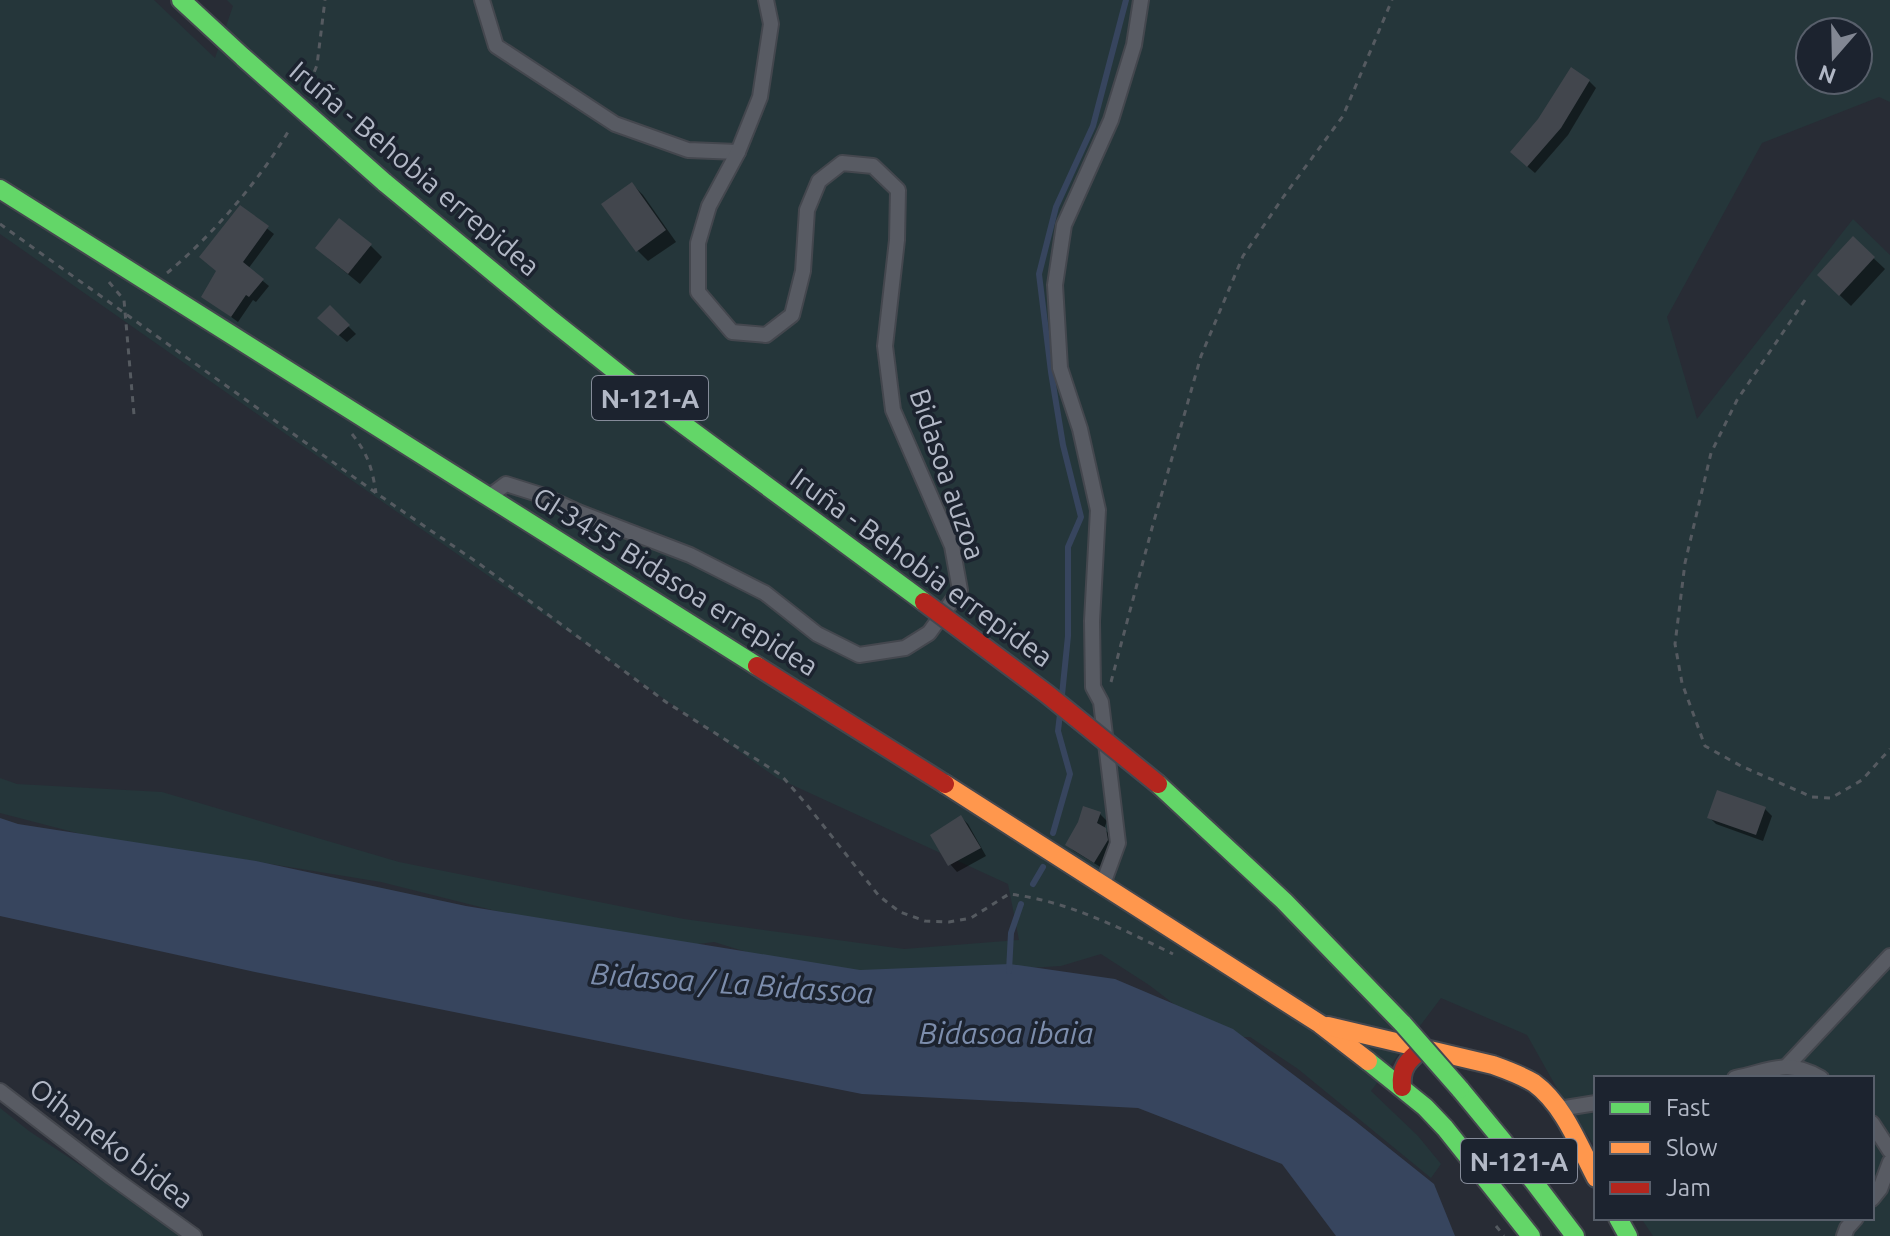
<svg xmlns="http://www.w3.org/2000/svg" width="1890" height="1236" font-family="Ubuntu,sans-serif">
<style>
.green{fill:#25363a;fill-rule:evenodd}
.water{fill:#37455e}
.shadow{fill:#0007}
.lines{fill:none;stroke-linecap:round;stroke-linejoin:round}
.stream{stroke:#37455e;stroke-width:6}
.building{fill:#42464d}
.street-casing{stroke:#44474e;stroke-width:18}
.fast-casing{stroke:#44474e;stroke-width:22}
.slow-casing{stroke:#44474e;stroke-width:22}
.jam-casing{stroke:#44474e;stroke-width:22}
.path{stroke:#555a60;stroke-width:3;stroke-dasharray:6 6;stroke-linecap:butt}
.street{stroke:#585b63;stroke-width:14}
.fast{stroke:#63d668;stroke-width:18}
.slow{stroke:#ff974d;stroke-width:18}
.jam{stroke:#b3261e;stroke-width:18}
.fast-bridge-casing{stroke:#454851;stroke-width:22;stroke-linecap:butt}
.jam-bridge-casing{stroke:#454851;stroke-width:22;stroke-linecap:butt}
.fast-bridge{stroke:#63d668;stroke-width:18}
.jam-bridge{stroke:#b3261e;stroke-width:18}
.labels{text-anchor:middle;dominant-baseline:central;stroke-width:7;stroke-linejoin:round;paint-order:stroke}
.shield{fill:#1c232f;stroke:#858b99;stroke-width:2}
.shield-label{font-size:26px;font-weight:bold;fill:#b2b8c6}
.street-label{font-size:28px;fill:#b2b8c6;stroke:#1c232f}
.water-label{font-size:30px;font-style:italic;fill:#7c8dac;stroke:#1c232f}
</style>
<rect width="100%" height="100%" fill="#282c35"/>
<!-- green -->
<g class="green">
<path d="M0 0H154L215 58 233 6 227 0H1890V102L1879 97 1762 143 1667 317 1697 419 1853 219 1890 255V1236H1653L1641 1218H1872V1078H1596V1148L1559 1092 1527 1035 1441 998 1371 1091 1418 1136 1441 1164 1431 1178 1298 1069 1250 1037 1218 1038 1149 985 1101 954 1061 966 950 973 819 974 714 942 651 950 381 882 246 860 100 839 0 813V778L17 784 162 792 399 862 684 919 904 949 1019 940 1008 884 777 778 0 234ZM1810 32H1858V80H1810Z"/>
<path d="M0 1108 29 1131 187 1236H0Z"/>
</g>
<!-- water -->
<path class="water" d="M0 818 18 824 256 861 466 906 860 970 1010 964 1115 979 1233 1029 1355 1121 1434 1184 1455 1236H1336L1282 1164 1138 1108 862 1094 255 972 0 916Z"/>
<!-- shadow -->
<g class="shadow">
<path d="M1589 81 1596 88 1568 135 1535 173 1519 159Z"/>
<path d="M632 184 643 195 676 242 648 261 637 250Z"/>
<path d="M241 208 274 234 248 269 269 286 256 302 253 300 238 322 204 297 218 271Z"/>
<path d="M1853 239 1885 269 1851 306 1819 275Z"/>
<path d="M371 246 382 257 360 284 328 258Z"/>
<path d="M330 308 356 334 347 342 327 325Z"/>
<path d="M1765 809 1772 816 1763 841 1716 824 1709 817Z"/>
<path d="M1100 814 1107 821 1104 829 1113 837 1102 868 1074 851 1067 844Z"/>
<path d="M961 817 968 824 986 856 957 872 950 864Z"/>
</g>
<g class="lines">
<!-- stream -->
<g class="stream">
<path d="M1062 695 1068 636V547L1081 517 1063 445 1051 372 1039 274 1056 207 1093 126 1126 0"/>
<path d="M1053 833 1070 774 1058 731 1060 714"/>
<path d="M1033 884 1043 867"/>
<path d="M1009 971 1011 933 1021 904"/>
</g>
</g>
<!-- building -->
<g class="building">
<path d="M1571 67 1590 80 1561 128 1527 167 1510 152 1538 119Z"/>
<path d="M632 182 666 230 636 252 601 204Z"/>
<path d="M240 205 269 226 243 262 264 279 249 297 246 295 231 317 201 297 216 271 199 257Z"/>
<path d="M339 218 372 244 348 274 315 248Z"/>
<path d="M1853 236 1875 257 1839 296 1817 275Z"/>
<path d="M330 305 350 325 338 336 317 318Z"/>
<path d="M1717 790 1766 807 1756 835 1707 818Z"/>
<path d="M1083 806 1101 812 1097 823 1106 828 1108 840 1094 863 1065 845 1078 822Z"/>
<path d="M961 815 981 848 948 866 930 835Z"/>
</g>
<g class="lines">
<defs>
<g id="street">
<path d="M482 0 496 46 615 124 688 150 738 152"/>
<path d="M490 496 506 484 541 495 578 512 690 555 765 593 817 634 859 655 905 648 929 633 960 590 952 546 893 410 885 346 897 240 898 190 873 166 842 163 819 181 807 210 803 271 792 315 766 335 732 332 698 292V243L709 206 738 152 760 97 771 24 766 0"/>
<path d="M1103 884 1118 843 1101 702 1093 687 1092 621 1098 510 1080 429 1060 368 1055 285 1064 225 1111 120 1134 45 1141 0"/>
<path d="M1787 1066 1890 956"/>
<path d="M1735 1078C1771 1071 1786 1058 1821 1078"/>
<path d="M0 1091 112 1177 194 1236"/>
<path d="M1559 1109 1596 1103"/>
<path d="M1872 1123 1890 1151"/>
<path d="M1872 1199 1880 1189 1890 1162"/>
<path d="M1844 1236 1847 1228 1856 1218"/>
</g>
<g id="fast">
<path d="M181 0 244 58"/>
<path d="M384 182 550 319 676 419 924 602"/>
<path d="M0 189 757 666"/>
<path d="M1158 784 1284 901 1403 1024"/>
<path d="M1368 1061 1425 1107 1445 1128 1531 1236"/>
<path d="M1460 1089 1502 1140 1575 1236"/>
<path d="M1618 1218 1628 1236"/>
</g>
<g id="slow">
<path d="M945 784 1320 1024 1368 1061"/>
<path d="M1328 1026 1493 1065C1507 1070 1521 1075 1534 1083 1564 1105 1579 1146 1596 1178"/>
</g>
<g id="jam">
<path d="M757 666 945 784"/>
<path d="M1402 1087C1400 1068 1408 1060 1422 1049"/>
</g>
</defs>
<!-- street casing -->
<use href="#street" class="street-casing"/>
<!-- fast casing -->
<use href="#fast" class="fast-casing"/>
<!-- slow casing -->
<use href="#slow" class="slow-casing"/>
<!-- jam casing -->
<use href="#jam" class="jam-casing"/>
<!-- path -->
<g class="path">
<path d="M310 83 317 65 325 0"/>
<path d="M0 224 376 493 481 565 666 702 781 775 807 805 879 896 900 912 925 921 949 922 971 918 1009 894C1068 901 1120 928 1173 954"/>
<path d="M167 273C211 237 261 179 289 130"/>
<path d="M109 282 124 300 134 415"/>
<path d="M1805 300 1737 400 1711 453 1685 563 1675 644 1682 683 1705 746 1741 766 1812 797 1831 798 1862 780 1890 749"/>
<path d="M352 434C368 454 372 468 376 493"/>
<path d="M1111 682 1152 528 1201 356 1243 256 1284 196 1343 116 1392 0"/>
<path d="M1496 1226 1504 1236"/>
</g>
<!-- street -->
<use href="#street" class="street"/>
<!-- fast -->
<use href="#fast" class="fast"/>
<!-- slow -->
<use href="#slow" class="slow"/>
<!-- jam -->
<use href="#jam" class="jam"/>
<defs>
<g id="fast-bridge">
<path d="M244 58 384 182"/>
<path d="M1403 1024 1460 1089"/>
</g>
<path id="jam-bridge" d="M924 602 1047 694 1158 784"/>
</defs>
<!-- fast-bridge casing -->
<use href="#fast-bridge" class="fast-bridge-casing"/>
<!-- jam-bridge casing -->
<use href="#jam-bridge" class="jam-bridge-casing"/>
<!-- fast-bridge -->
<use href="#fast-bridge" class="fast-bridge"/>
<!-- jam-bridge -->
<use href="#jam-bridge" class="jam-bridge"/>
</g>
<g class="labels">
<!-- shield labels -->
<g class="shield">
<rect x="592" y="376" width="116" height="44" rx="6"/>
<rect x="1461" y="1139" width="116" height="44" rx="6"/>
</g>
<g class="shield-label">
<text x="650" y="398">N-121-A</text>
<text x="1519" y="1161">N-121-A</text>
</g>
<!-- street labels -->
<g class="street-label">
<text transform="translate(415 168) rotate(40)">Iruña - Behobia errepidea</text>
<text transform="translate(948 474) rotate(71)">Bidasoa auzoa</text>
<text transform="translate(922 567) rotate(36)">Iruña - Behobia errepidea</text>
<text transform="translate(676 581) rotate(32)">GI-3455 Bidasoa errepidea</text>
<text transform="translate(112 1143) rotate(37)">Oihaneko bidea</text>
</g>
<!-- water labels -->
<g class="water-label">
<text transform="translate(732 983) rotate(4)">Bidasoa / La Bidassoa</text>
<text x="1006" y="1033">Bidasoa ibaia</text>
</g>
</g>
<!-- legend -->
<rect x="1594" y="1076" width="280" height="144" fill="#1c232f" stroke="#585f6b" stroke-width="2"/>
<rect x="1610" y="1102" width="40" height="12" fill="#63d668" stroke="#585f6b" stroke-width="2"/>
<text x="1666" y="1116" font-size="24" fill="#b2b8c6">Fast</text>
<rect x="1610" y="1142" width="40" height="12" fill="#ff974d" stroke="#585f6b" stroke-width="2"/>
<text x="1666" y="1156" font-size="24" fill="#b2b8c6">Slow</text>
<rect x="1610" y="1182" width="40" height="12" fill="#b3261e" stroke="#585f6b" stroke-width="2"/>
<text x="1666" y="1196" font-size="24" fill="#b2b8c6">Jam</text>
<!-- north arrow -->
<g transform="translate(1834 56) rotate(200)"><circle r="38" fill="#1c232f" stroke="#585f6b" stroke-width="2"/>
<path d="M0-6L14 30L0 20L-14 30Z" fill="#828793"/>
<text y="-12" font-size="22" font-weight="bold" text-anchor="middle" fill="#b2b8c6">N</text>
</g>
</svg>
